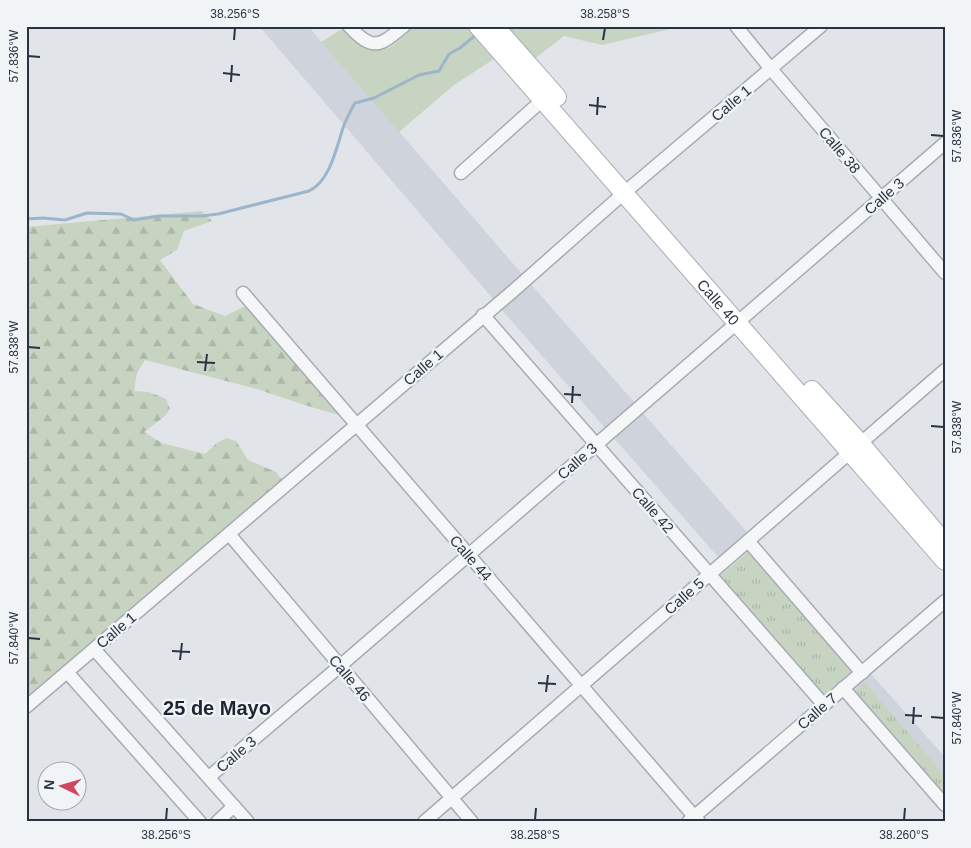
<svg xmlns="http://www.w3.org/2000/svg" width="971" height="848" font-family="Helvetica,sans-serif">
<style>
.built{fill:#cfd4dc}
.grass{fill:url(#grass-tufts)}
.forest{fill:url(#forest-firs)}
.park{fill:#c8d4c2}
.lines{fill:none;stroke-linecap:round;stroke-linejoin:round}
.stream{stroke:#9cb5ca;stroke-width:3}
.minor-casing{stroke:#a6acb4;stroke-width:15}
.secondary-casing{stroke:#a6acb4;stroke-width:20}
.minor{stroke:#f4f6f8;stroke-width:12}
.secondary{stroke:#fff;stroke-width:18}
.ticks{fill:none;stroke:#293442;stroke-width:2}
.labels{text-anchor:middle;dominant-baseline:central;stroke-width:4.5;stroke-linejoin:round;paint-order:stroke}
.street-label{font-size:15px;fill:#293442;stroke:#f1f4f7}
.district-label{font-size:20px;font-weight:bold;fill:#1b2533;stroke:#f1f4f7}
.neatline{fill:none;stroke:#293442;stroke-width:2}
.ticks-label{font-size:12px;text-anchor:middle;fill:#293442}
</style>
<defs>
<pattern id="grass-tufts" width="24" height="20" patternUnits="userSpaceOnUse" patternTransform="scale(1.25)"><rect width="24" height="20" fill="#c8d4c2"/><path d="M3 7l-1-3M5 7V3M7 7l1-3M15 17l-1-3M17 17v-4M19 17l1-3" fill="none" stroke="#acb7a8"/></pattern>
<pattern id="forest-firs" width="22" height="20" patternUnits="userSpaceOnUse" patternTransform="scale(1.25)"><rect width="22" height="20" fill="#c8d4c2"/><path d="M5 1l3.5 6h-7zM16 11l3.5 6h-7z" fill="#acb7a8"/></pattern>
</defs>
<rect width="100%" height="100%" fill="#e1e5ea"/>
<!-- built -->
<g class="built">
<path d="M259 26H308L522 274 494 300Z"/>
<path d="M530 283 634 402 605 428 501 309Z"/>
<path d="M643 413 747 532 718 557 614 438Z"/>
<path d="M871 674 945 757V793L852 689Z"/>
</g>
<!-- grass -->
<g class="grass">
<path d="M750 550 855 670 824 696 719 577Z"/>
<path d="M864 681 945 776V794L855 691Z"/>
</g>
<!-- forest -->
<path class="forest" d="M202 211 212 221 184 231 177 250 160 260 193 304 225 316 247 305 342 416 298 403 257 389 145 360 137 373 134 391 149 392 166 399 170 409 165 416 144 432 162 443 205 454 218 442 227 438 236 441 248 460 276 472 282 480 26 697V227Z"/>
<!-- park -->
<g class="park">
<path d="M415 26H471L497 57 454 85 399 132 321 42 342 29C354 42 372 56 390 47 399 42 407 33 415 26Z"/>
<path d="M503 26H683L602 45 564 36 533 60Z"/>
</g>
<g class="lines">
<!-- stream -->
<path class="stream" d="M26 219 43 218 65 220 87 213 121 214 134 220 159 216H202L218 214 309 191C330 181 336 149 343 128 346 119 350 112 355 103L374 98 419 75 439 71 449 54 460 48 477 34"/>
<defs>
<g id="minor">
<path d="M349 26C373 52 380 46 404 26"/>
<path d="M736 26 771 69 945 273"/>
<path d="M461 173 548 95"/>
<path d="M243 293 699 822"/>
<path d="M483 315 824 705"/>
<path d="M229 534 472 822"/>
<path d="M748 541 862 673"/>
<path d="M94 649 248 822"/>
<path d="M67 672 200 822"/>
<path d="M843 688 945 805"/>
<path d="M26 707 512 292 624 193 821 26"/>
<path d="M209 777 340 666 945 143"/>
<path d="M689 821 945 601"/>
<path d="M217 822 234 806"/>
<path d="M424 822 945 370"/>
</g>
<g id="secondary">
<path id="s1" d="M478 26 945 561"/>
<path d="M498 30 557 97"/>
<path d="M812 390 860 443 944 542"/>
</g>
</defs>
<!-- minor casing -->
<use href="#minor" class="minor-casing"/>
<!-- secondary casing -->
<use href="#secondary" class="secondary-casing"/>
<!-- minor -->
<use href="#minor" class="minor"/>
<!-- secondary -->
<use href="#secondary" class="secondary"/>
</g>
<!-- ticks -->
<path class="ticks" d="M234 40 235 28M603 40 605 28M28 56 40 57M223 73 240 75M231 82 232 65M589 105 606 107M597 115 598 97M931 135 944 136M28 347 40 348M197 362 215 363M205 371 207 354M564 394 581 395M572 403 573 386M931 426 944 427M28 638 40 639M172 651 190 652M180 660 182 643M538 683 556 684M546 692 548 675M905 715 922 716M931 717 944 718M913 724 914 707M166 820 167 808M535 820 536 808M904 820 905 808"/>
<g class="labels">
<!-- street labels -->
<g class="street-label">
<text transform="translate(731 103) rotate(-40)">Calle 1</text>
<text transform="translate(840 150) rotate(50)">Calle 38</text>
<text transform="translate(884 196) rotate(-41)">Calle 3</text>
<text stroke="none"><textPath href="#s1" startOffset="366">Calle 40</textPath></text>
<text transform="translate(423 367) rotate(-41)">Calle 1</text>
<text transform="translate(577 461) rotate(-41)">Calle 3</text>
<text transform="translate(653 510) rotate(49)">Calle 42</text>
<text transform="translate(471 558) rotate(49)">Calle 44</text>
<text transform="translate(684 596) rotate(-41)">Calle 5</text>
<text transform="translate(116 630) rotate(-40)">Calle 1</text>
<text transform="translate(350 678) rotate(50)">Calle 46</text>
<text transform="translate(817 711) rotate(-41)">Calle 7</text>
<text transform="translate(236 754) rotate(-40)">Calle 3</text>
</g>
<!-- district labels -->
<g class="district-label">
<text x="217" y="708">25 de Mayo</text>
</g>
</g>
<!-- border -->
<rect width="971" height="848" fill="none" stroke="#f1f4f7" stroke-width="55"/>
<!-- north arrow -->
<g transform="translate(62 786) rotate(275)"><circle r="24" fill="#f1f4f7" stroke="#a1a7af"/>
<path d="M0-4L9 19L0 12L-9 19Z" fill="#d04561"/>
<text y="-8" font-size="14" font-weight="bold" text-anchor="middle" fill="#293442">N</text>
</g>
<rect x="28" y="28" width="916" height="792" class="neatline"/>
<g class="ticks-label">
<text x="235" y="18">38.256°S</text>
<text x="605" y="18">38.258°S</text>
<text transform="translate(14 56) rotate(-90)" y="4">57.836°W</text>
<text transform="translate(957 136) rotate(-90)" y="4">57.836°W</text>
<text transform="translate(14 347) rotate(-90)" y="4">57.838°W</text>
<text transform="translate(957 427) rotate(-90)" y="4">57.838°W</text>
<text transform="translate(14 638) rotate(-90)" y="4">57.840°W</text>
<text transform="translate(957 718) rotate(-90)" y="4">57.840°W</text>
<text x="166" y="839">38.256°S</text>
<text x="535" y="839">38.258°S</text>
<text x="904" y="839">38.260°S</text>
</g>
</svg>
